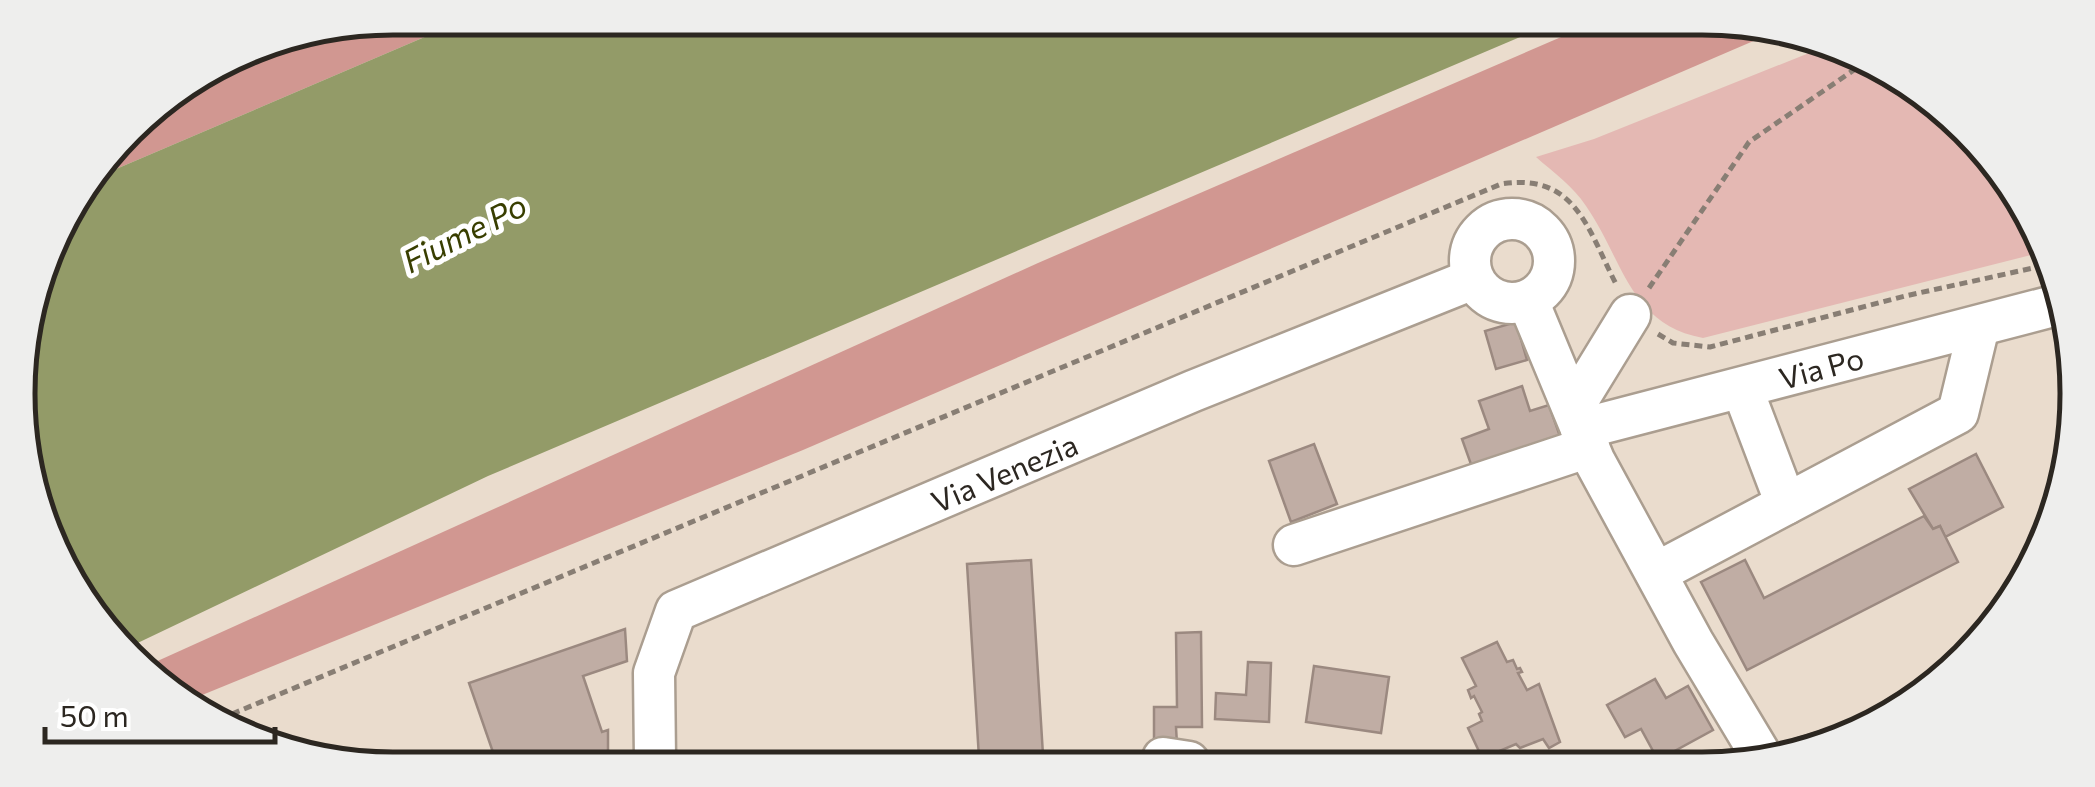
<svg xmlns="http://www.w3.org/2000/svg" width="2095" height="787" font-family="Commissioner,sans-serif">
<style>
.green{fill:#e4b8b3}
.forest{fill:#d19791}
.water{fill:#939b68}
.building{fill:#c0ada4;stroke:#9b8980;stroke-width:2.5}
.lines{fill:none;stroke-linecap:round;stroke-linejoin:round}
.minor-casing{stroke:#ab9e90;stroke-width:45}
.path{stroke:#887e74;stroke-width:5;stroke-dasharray:8 5;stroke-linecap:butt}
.minor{stroke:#fff;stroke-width:40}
.labels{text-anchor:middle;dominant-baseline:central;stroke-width:10;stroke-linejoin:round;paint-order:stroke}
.street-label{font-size:30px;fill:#2c2721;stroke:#fff}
.water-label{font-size:32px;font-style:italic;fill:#383e00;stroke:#fff}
.rim{fill:none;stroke:#2c2721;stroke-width:5}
</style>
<rect width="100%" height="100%" fill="#eadccd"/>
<!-- green -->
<path class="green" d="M1829 45 1931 96 2027 206 2043 252 1703 338C1629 324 1624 261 1586 206 1573 186 1554 173 1536 157L1594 139Z"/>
<!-- forest -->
<g class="forest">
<path d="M394 18H469L88 181 146 110 272 38Z"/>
<path d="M1582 28 1779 30 803 450 185 702 165 692 142 668 1038 263Z"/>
</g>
<!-- water -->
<path class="water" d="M469 18 1541 28 488 476 125 649 81 602 25 467 21 344 68 206 88 181Z"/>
<!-- building -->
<g class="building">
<path d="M1516 322 1527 360 1496 369 1485 331Z"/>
<path d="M1522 386 1530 411 1549 405 1561 439 1473 470 1462 439 1489 429 1479 401Z"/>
<path d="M1314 444 1337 504 1291 522 1269 461Z"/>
<path d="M1976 454 2003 507 1945 537 1940 526 1933 529 1909 489Z"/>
<path d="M1924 516 1933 529 1940 526 1958 562 1747 670 1701 582 1745 560 1764 598Z"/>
<path d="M1031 560 1043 755 979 758 967 564Z"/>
<path d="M625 629 627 661 583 676 602 732 608 730V759L495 758 469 683Z"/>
<path d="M1201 632 1202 727H1176L1177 744H1154V707H1177L1176 633Z"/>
<path d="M1497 642 1507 662 1513 660 1517 669 1520 668 1522 672 1518 673 1527 690 1539 684 1560 742 1549 748 1543 739 1520 748 1516 744 1497 752 1499 765 1485 764 1468 728 1482 721 1479 714 1482 712 1474 696 1471 698 1468 690 1476 686 1462 658Z"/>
<path d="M1248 662 1271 663 1269 722 1215 719 1216 693 1246 695Z"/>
<path d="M1314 666 1389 677 1381 733 1306 722Z"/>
<path d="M1655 679 1666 698 1688 686 1713 730 1658 760 1641 729 1625 737 1607 705Z"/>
<path d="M1840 725 1844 738 1798 752 1794 739Z"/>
</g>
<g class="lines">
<defs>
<g id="minor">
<circle cx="1512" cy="261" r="42"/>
<path d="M1528 301 1594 460 1693 642 1765 762"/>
<path d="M1742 388 1786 504"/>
<path d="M1573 408 1630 315"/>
<path d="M1581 429 2061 304"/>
<path d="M1294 545 1589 447"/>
<path d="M1656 573 1958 413 1979 326"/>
<path d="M1163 758 1189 762"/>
<path d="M655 759 654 673 676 611 1193 391 1473 279"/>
</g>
</defs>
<!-- minor casing -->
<use href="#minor" class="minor-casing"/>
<!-- path -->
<g class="path">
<path d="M1649 288 1749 142 1864 63"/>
<path d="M1658 334 1673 343 1710 347 1905 296 2047 265"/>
<path d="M220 719 1501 184C1576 172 1588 230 1617 286"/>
</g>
<!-- minor -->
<use href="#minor" class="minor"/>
</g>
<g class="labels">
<!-- street labels -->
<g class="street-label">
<text transform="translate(1821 367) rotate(-15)">Via Po</text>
<text transform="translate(1004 472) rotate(-23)">Via Venezia</text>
</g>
<!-- water labels -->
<g class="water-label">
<text transform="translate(464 232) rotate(-27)">Fiume Po</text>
</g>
</g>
<!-- crop -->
<path d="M0 0H2095V787H0ZM393 35H1702A358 358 0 0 1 2060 393V394A358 358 0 0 1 1702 752H393A358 358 0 0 1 35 394V393A358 358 0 0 1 393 35Z" fill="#eeeeed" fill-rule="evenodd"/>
<path class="rim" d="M393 35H1702A358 358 0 0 1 2060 393V394A358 358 0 0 1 1702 752H393A358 358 0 0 1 35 394V393A358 358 0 0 1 393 35Z"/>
<!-- scale -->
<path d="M45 727v15h230v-15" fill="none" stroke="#2c2721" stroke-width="5"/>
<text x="60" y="727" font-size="30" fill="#2c2721" stroke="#ffffff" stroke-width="8" paint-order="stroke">50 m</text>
</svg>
